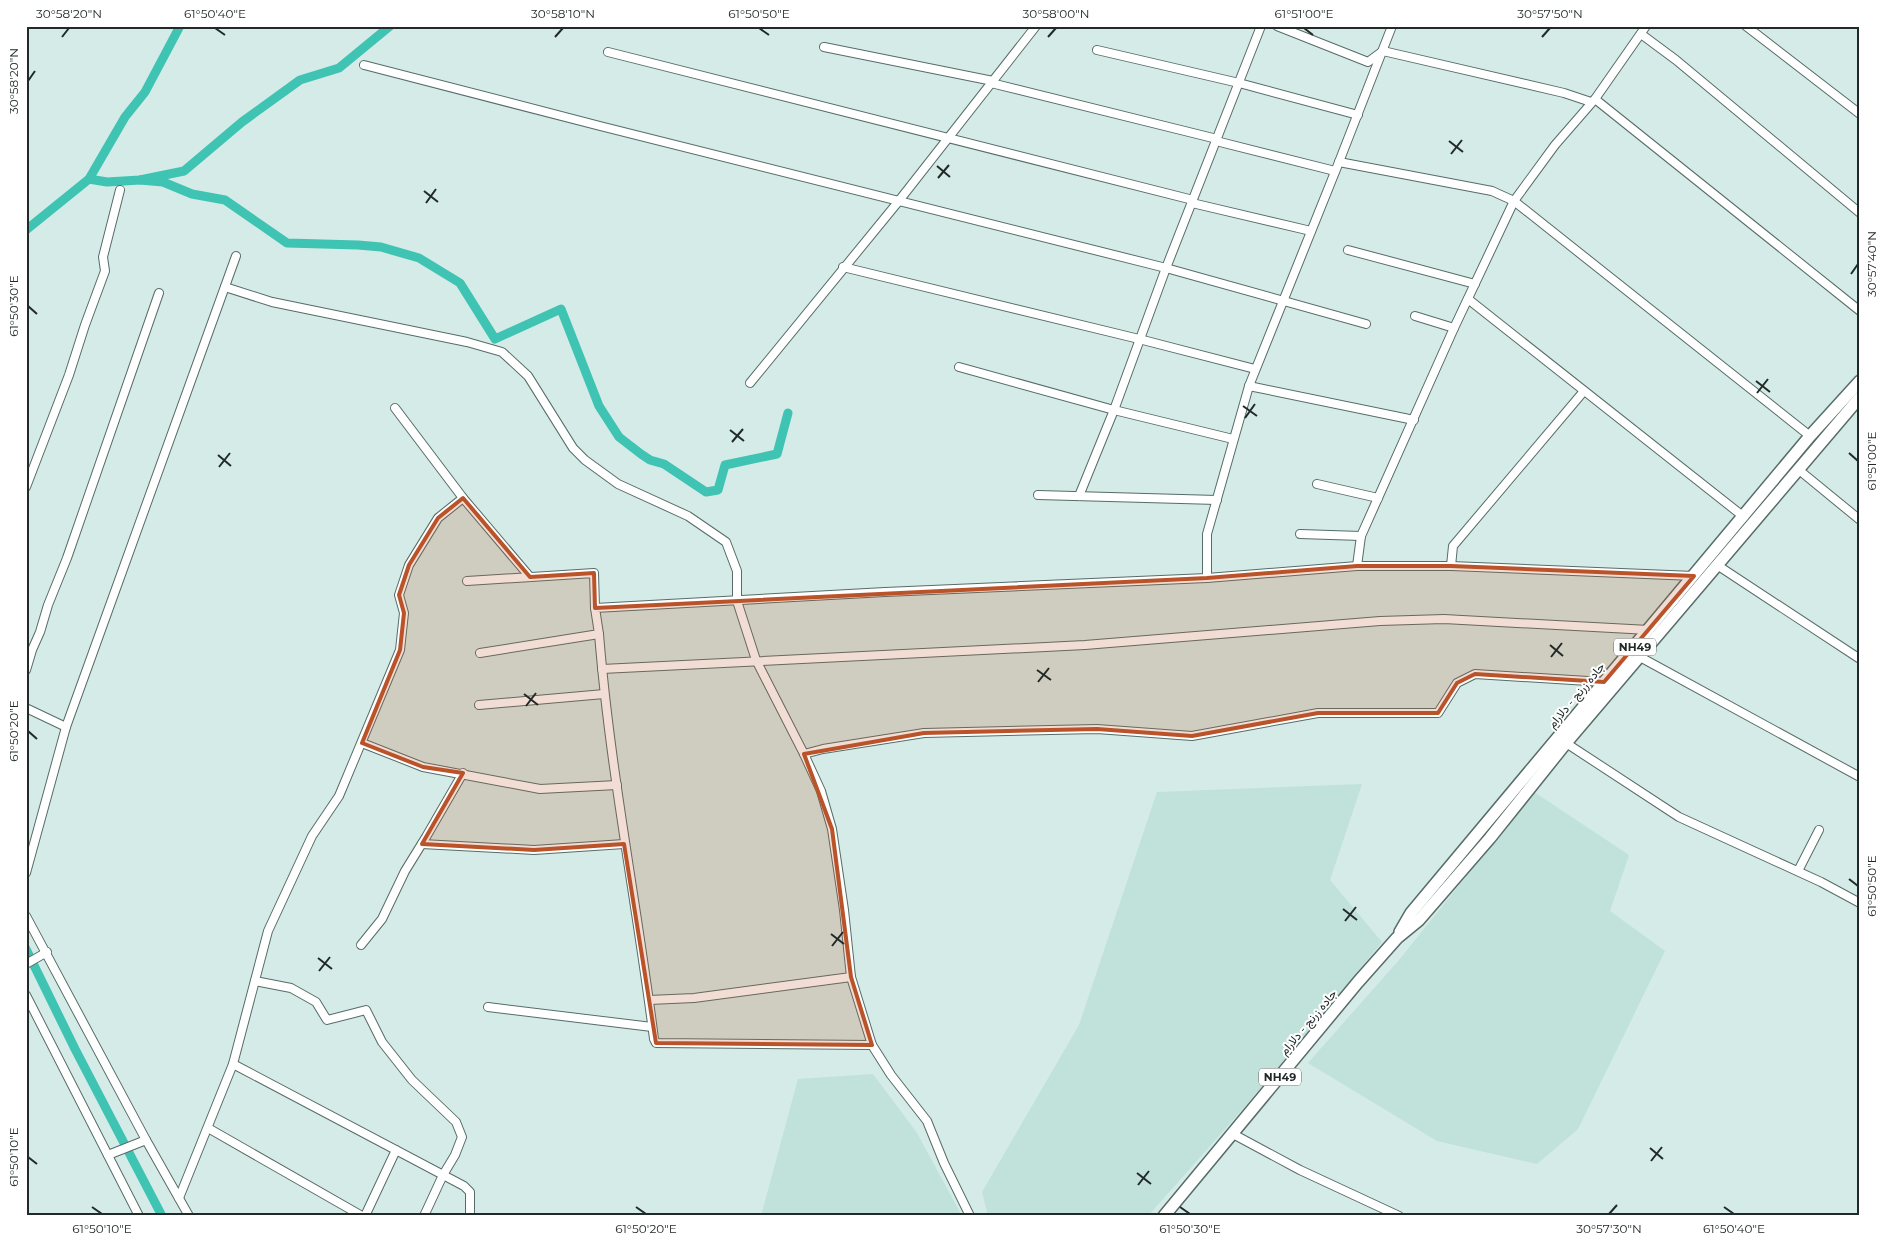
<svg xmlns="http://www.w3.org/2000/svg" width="1886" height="1242" font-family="Montserrat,Vazirmatn,sans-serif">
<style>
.built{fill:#c1e1db}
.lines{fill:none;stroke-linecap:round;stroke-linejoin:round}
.canal{stroke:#3fc3b3;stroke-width:9}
.minor-casing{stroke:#576c68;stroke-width:10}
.highway-casing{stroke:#576c68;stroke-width:14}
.minor{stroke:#fff;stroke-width:8}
.highway{stroke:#fff;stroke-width:11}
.marked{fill:#ba532a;fill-opacity:0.2;stroke:#ba532a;stroke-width:4;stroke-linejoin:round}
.ticks{fill:none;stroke:#212a28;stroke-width:2}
.labels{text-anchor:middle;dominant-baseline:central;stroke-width:4;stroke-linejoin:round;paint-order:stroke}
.shield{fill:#fff;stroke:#646a68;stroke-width:1}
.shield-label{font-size:11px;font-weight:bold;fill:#212a28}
.street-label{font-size:12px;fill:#212a28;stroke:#fff}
.neatline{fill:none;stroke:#212a28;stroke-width:2}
.ticks-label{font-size:12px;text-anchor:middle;fill:#212a28}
</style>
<rect width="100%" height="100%" fill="#d4ebe7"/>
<!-- built -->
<g class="built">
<path d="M1362 784 1330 880 1382 942 1249 1102 1148 1216H988L982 1192 1079 1025 1157 792Z"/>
<path d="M1534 792 1629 855 1610 911 1665 951 1578 1129 1537 1164 1437 1141 1308 1063 1399 960Z"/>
<path d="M873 1074 917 1133 962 1216H761L798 1079Z"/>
</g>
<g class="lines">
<!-- canal -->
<g class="canal">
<path d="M89 179 107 182 140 180 184 171 242 122 300 80 339 68 390 26"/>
<path d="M140 180 163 182 192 194 225 200 287 243 358 245 381 247 419 258 460 283 495 339 561 309 599 406 619 437 641 454 650 460 664 464 706 492 718 490 725 465 777 454 788 413"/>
<path d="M26 230 89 179 125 117 145 92 180 26"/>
<path d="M26 949 75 1049 162 1216"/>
</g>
<defs>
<g id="minor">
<path d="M1277 26 1368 62 1383 51 1564 93 1591 102"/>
<path d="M1746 26 1860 114"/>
<path d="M1641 34 1676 60 1860 213"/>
<path d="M824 47 993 81"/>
<path d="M1097 50 1239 83 1358 115"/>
<path d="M608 52 1193 200"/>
<path d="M364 65 600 126 1166 268 1366 324"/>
<path d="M991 83 1217 139"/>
<path d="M1595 99 1860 311"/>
<path d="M1216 141 1335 171"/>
<path d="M1339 162 1492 191 1514 201 1810 436"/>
<path d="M1192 203 1311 231"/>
<path d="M1348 250 1475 284"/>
<path d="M843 267 1139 339 1255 369"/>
<path d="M225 287 272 302 467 342 502 352 528 376 573 448 585 460 618 484 688 516 726 542 737 571V601L756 660 804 754 821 791 832 829 844 910 851 977 872 1045 891 1075 927 1121 944 1163 970 1216"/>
<path d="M1468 299 1744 517"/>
<path d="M1415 316 1454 328"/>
<path d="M959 367 1114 410 1233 439"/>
<path d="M750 383 898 202 1036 26"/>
<path d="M1249 386 1414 420"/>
<path d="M395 408 463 498 530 577"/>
<path d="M1799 470 1860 520"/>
<path d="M1317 484 1378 498"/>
<path d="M26 487 69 375 85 325 105 271 103 257 120 190"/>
<path d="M1038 495 1217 500"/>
<path d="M1079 496 1114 410 1166 268 1261 26"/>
<path d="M463 498 438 518 409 565 399 595 404 613 400 650 339 796 312 836 268 931 233 1064 464 1186 470 1192V1216"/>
<path d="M1300 534 1361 536"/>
<path d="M1717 565 1860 659"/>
<path d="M1357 566 1361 536 1454 328 1514 201 1555 145 1595 99 1646 26"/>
<path d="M1451 566 1453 546 1584 391"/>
<path d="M1207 578V534L1249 386 1339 162 1392 26"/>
<path d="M467 581 594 573 595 608"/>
<path d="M599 634C610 770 637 904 654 1039L656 1043 872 1045"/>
<path d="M480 653 599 634 595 608 885 592 1207 578 1357 566H1451L1694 576"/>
<path d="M1640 657 1860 777"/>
<path d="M602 669 1085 645 1380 621 1444 619 1649 630"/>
<path d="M26 670 32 650 40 632 48 605 67 558 159 293"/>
<path d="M479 705 604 694"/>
<path d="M26 708 66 727"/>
<path d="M362 743 423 767 540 789 617 785"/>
<path d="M1566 743 1679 817 1821 882 1860 903"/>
<path d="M804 754 823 749 924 733 1097 729 1192 736 1318 713H1438L1457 683 1475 674 1604 682"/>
<path d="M422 844 534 850 624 844"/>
<path d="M1798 871 1819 830"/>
<path d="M26 873 66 727 236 256"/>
<path d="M26 916 146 1140 189 1216"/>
<path d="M361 945 382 919 405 871 426 837 463 773"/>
<path d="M26 964 47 952"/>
<path d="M255 981 291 988 316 1002 327 1020 366 1010 382 1042 412 1080 456 1122 462 1137 455 1155 443 1175 424 1216"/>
<path d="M26 995 139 1216"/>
<path d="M649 1000 694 998 851 977"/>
<path d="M488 1007 652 1027"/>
<path d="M208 1128 362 1216"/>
<path d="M1233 1134 1300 1170 1399 1216"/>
<path d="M108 1155 146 1140"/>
<path d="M179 1198 233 1064"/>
<path d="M365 1216 396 1150"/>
</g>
<g id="highway">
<path d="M1400 932 1411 913 1810 436 1860 381"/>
<path d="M1164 1216 1358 982 1397 938 1419 920 1490 838 1566 743 1860 397"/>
</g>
</defs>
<!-- minor casing -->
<use href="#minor" class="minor-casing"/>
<!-- highway casing -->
<use href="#highway" class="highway-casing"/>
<!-- minor -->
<use href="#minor" class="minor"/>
<!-- highway -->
<use href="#highway" class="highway"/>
</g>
<!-- marked area -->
<path class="marked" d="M463 498 530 577 594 573 595 608 1207 578 1357 566H1451L1694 576 1604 682 1475 674 1457 683 1438 713H1318L1192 736 1097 729 924 733 804 754 832 829 851 977 872 1045 656 1043 624 844 534 850 422 844 463 773 423 767 362 743 400 650 404 613 399 595 409 565 438 518Z"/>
<!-- ticks -->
<path class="ticks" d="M215 28 225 35M759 28 769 35M1304 28 1313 35M62 37 69 28M555 37 563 28M1048 37 1056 28M1542 37 1550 28M28 81 35 71M1449 141 1463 152M1451 154 1462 140M937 166 950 177M938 178 949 165M424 191 438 202M426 203 436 189M1851 274 1858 264M28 306 37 314M1756 381 1770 392M1757 393 1768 379M1243 406 1257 416M1245 418 1255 404M730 430 744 441M732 442 743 429M1849 453 1858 461M218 455 231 466M219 467 230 453M1550 645 1563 656M1551 657 1562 643M1037 670 1051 680M1038 682 1049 668M524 694 538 705M526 706 536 693M28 731 37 739M1849 879 1858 886M1343 909 1357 920M1345 921 1356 907M831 934 844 944M832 946 843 932M318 958 332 969M319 971 330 957M1650 1148 1663 1159M28 1157 37 1164M1651 1161 1662 1147M1137 1173 1151 1184M1138 1185 1149 1171M92 1207 102 1214M636 1207 646 1214M1180 1207 1190 1214M1724 1207 1734 1214M1609 1214 1617 1205"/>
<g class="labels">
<!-- shield labels -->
<g class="shield">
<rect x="1614" y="638.5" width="42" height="17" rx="4"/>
<rect x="1259" y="1068.5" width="42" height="17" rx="4"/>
</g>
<g class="shield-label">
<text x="1635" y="647">NH49</text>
<text x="1280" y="1077">NH49</text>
</g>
<!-- street labels -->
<g class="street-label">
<text transform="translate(1576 695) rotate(-50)">جاده زرنج - دلارام</text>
<text transform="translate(1308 1022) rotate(-50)">جاده زرنج - دلارام</text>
</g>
</g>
<!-- border -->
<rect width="1886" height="1242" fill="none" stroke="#ffffff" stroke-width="55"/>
<rect x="28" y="28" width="1830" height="1186" class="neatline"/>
<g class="ticks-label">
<text x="69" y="18">30°58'20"N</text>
<text x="215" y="18">61°50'40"E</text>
<text x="563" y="18">30°58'10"N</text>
<text x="759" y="18">61°50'50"E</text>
<text x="1056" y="18">30°58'00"N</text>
<text x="1304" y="18">61°51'00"E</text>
<text x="1550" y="18">30°57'50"N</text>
<text transform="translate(14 81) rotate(-90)" y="4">30°58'20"N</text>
<text transform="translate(1872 264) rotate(-90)" y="4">30°57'40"N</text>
<text transform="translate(14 306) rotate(-90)" y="4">61°50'30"E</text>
<text transform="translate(1872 461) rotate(-90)" y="4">61°51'00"E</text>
<text transform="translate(14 731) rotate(-90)" y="4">61°50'20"E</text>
<text transform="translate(1872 886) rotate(-90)" y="4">61°50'50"E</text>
<text transform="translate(14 1157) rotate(-90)" y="4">61°50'10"E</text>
<text x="102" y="1233">61°50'10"E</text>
<text x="646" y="1233">61°50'20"E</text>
<text x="1190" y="1233">61°50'30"E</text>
<text x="1609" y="1233">30°57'30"N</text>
<text x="1734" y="1233">61°50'40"E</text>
</g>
</svg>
